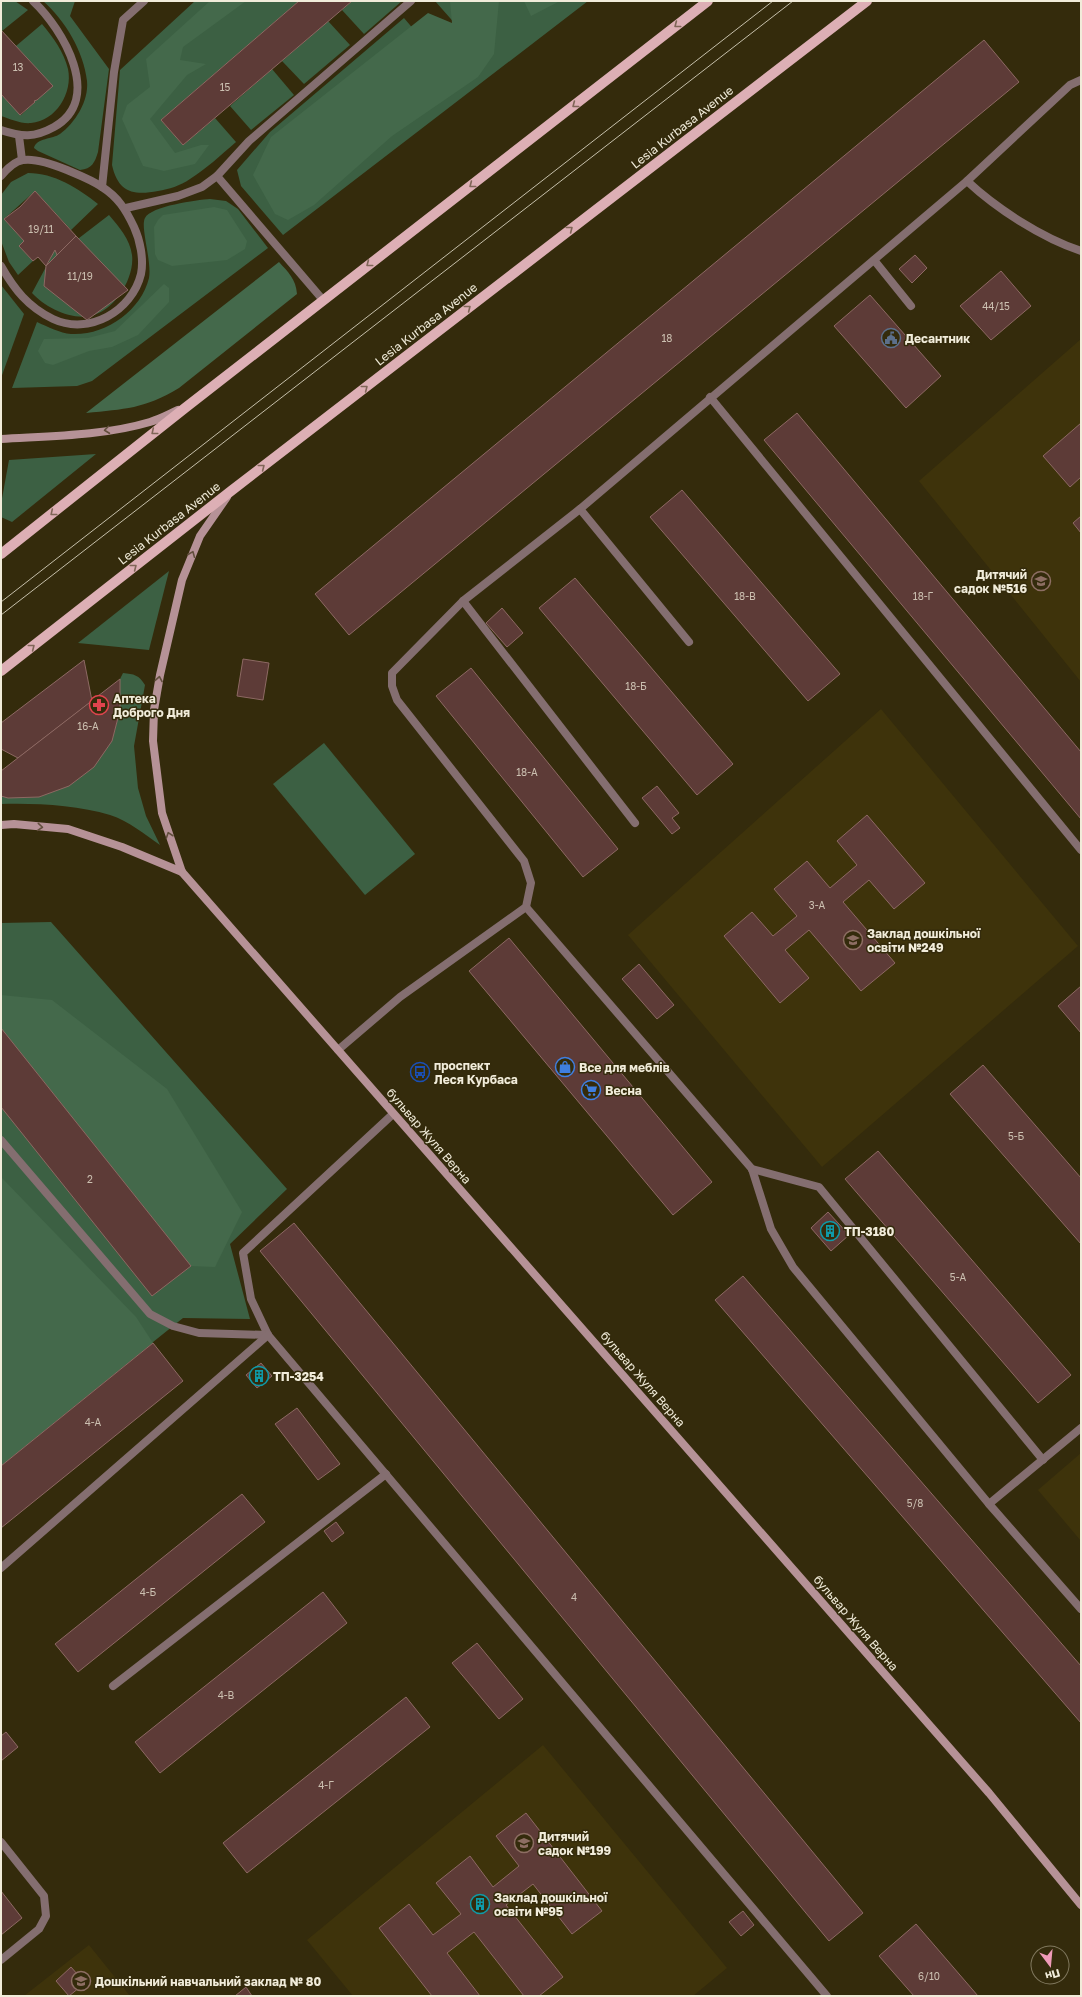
<svg xmlns="http://www.w3.org/2000/svg" width="1082" height="1997" font-family="'Golos Text',sans-serif">
<style>
.built{fill:#3e330b}
.green{fill:#3c6043}
.forest{fill:#44694b}
.building{fill:#5d3b37;stroke:#8d6963}
.lines{fill:none;stroke-linecap:round;stroke-linejoin:round}
.lane{stroke:#846e70;stroke-width:8}
.secondary{stroke:#b69297;stroke-width:8}
.primary{stroke:#ddafb5;stroke-width:10}
.tram{stroke:#c5bfaa;stroke-width:1}
.oneway{stroke:#806658}
.oneway2{stroke:#624f3d}
.labels{text-anchor:middle;dominant-baseline:central;stroke-width:3;stroke-linejoin:round;paint-order:stroke}
.number-label{font-size:10px;fill:#ccc0b1}
.street-label{font-size:12px;fill:#f1ecda;stroke:#342b0c}
.poi-label{font-size:12px;font-weight:bold;fill:#f1ecda;stroke:#342b0c;text-anchor:start}
</style>
<rect width="100%" height="100%" fill="#342b0c"/>
<!-- built -->
<g class="built">
<path d="M1081 339V682L919 481Z"/>
<path d="M881 709 1078 946 822 1167 628 935Z"/>
<path d="M1081 1453V1541L1038 1490Z"/>
<path d="M543 1745 727 1968 693 1996H353L307 1940Z"/>
<path d="M89 1945 130 1996H24Z"/>
</g>
<!-- green -->
<g class="green">
<path d="M1 1H15L28 10 2 31Z"/>
<path d="M43 1H75L70 16 109 69 98 152C95 162 92 169 80 170L38 151 34 148C36 138 53 139 60 134 75 123 89 101 87 81 84 52 65 20 43 1Z"/>
<path d="M195 1H299L161 120 183 145 215 118 236 142C221 155 206 169 190 179 180 186 169 189 158 191 133 196 118 192 112 165L120 70Z"/>
<path d="M352 1H402L364 34 342 10Z"/>
<path d="M435 1H588L283 235 241 186 237 170 270 132 404 18 415 31 465 35Z"/>
<path d="M328 21 350 45 304 84 282 61Z"/>
<path d="M42 24C53 37 64 52 68 69 73 93 56 121 31 123 21 124 10 119 1 116V94L21 115 35 102 34 101 37 100 52 86 16 46Z"/>
<path d="M272 69 294 95 251 130 230 106Z"/>
<path d="M28 173C54 173 78 188 98 204L71 230 35 191 4 219 24 241 19 246 33 261 18 275 9 262 1 241V195L11 182Z"/>
<path d="M210 199 226 201 238 209 268 248 92 381 77 386 12 388 37 322C48 327 60 333 71 334 105 336 141 311 149 278 152 261 140 227 145 218 151 206 197 200 210 199Z"/>
<path d="M109 215C119 227 130 239 132 255 135 278 114 312 90 316 70 320 45 307 32 293L55 250 59 260 70 245Z"/>
<path d="M1 285 24 314 1 378Z"/>
<path d="M96 454 12 522 1 517V504L9 460Z"/>
<path d="M169 571 149 650 78 643Z"/>
<path d="M123 673C134 674 139 675 145 685L134 746 138 788 146 816 160 845C144 834 129 821 110 815 77 805 36 803 1 804V796L112 740 120 710V679Z"/>
<path d="M324 743 415 854 365 895 273 784Z"/>
<path d="M51 922 287 1189 230 1244 250 1319 183 1318 1 1464V923Z"/>
</g>
<!-- forest -->
<g class="forest">
<path d="M210 1H246L183 47 180 60 206 64 187 75 150 119 175 153 201 145H209L195 164 164 171 143 166 122 119 127 105 150 87 146 59Z"/>
<path d="M450 1H499L494 54 478 77 392 136 314 205 288 220 275 214 253 175 271 137 428 13 452 23Z"/>
<path d="M524 1H560L531 16Z"/>
<path d="M214 207 227 210 247 241 245 249 227 260 172 266 158 260 155 254 154 227 158 220 163 215Z"/>
<path d="M279 262C288 272 296 279 297 294L179 388C144 409 125 409 86 413Z"/>
<path d="M164 284 169 288V302L138 335 112 347 89 351 53 365 45 363 38 351 44 339 88 338 115 331Z"/>
<path d="M1 995 52 1000 167 1089 242 1212 215 1267 191 1266 1 1028Z"/>
<path d="M1 1177 136 1317 153 1343 1 1466Z"/>
</g>
<!-- building -->
<g class="building">
<path d="M299 1H352L183 145 161 120Z"/>
<path d="M1 30 53 86 37 100 34 101 35 102 20 115 1 94Z"/>
<path d="M984 40 1019 82 349 635 315 594Z"/>
<path d="M35 191 76 236 59 260 55 250 46 266 38 257 33 261 19 246 24 241 4 219 20 207Z"/>
<path d="M76 236 128 290 87 320 44 286 46 266Z"/>
<path d="M915 255 927 268 912 283 899 269Z"/>
<path d="M1001 271 1031 306 991 340 960 306Z"/>
<path d="M870 295 941 376 906 408 834 326Z"/>
<path d="M797 413 1081 752V819L764 440Z"/>
<path d="M1081 423V477L1070 487 1043 456Z"/>
<path d="M682 490 840 674 808 701 650 517Z"/>
<path d="M1081 516V533L1073 523Z"/>
<path d="M575 578 733 764 697 795 539 608Z"/>
<path d="M502 608 523 633 507 647 486 623Z"/>
<path d="M243 659 269 663 263 700 237 696Z"/>
<path d="M84 660 92 701 18 758 1 749V723Z"/>
<path d="M471 668 618 849 583 877 436 696Z"/>
<path d="M120 679V710L112 741 94 767 69 786 39 797 8 798 1 796V771Z"/>
<path d="M657 786 679 813 672 818 680 828 672 834 642 798Z"/>
<path d="M867 815 925 883 894 909 869 880 843 902 895 963 861 991 809 930 785 950 809 978 780 1003 724 936 752 912 773 936 797 916 774 889 807 861 830 888 857 865 837 841Z"/>
<path d="M509 938 712 1182 673 1215 469 971Z"/>
<path d="M639 964 674 1005 657 1019 622 979Z"/>
<path d="M1081 986V1033L1058 1006Z"/>
<path d="M1 1028 191 1266 152 1296 1 1107Z"/>
<path d="M983 1065 1081 1178V1244L950 1094Z"/>
<path d="M878 1151 1071 1375 1038 1403 845 1179Z"/>
<path d="M828 1212 849 1235 831 1251 811 1228Z"/>
<path d="M294 1223 863 1913 829 1941 260 1251Z"/>
<path d="M743 1276 1081 1666V1723L715 1300Z"/>
<path d="M153 1343 183 1381 1 1528V1466Z"/>
<path d="M261 1363 272 1376 257 1388 246 1375Z"/>
<path d="M297 1408 340 1464 318 1480 275 1424Z"/>
<path d="M242 1494 265 1522 78 1672 55 1644Z"/>
<path d="M336 1522 344 1533 332 1542 324 1531Z"/>
<path d="M323 1592 347 1623 160 1773 135 1742Z"/>
<path d="M477 1643 523 1699 499 1719 452 1663Z"/>
<path d="M406 1697 430 1727 247 1873 223 1843Z"/>
<path d="M6 1732 18 1747 1 1761V1736Z"/>
<path d="M526 1813 602 1911 572 1934 533 1884 506 1905 563 1977 539 1996H524L474 1932 447 1953 480 1996H432L379 1928 409 1904 433 1935 461 1914 436 1883 470 1856 493 1887 519 1866 496 1836Z"/>
<path d="M1 1891 22 1918 1 1935Z"/>
<path d="M743 1911 754 1925 741 1936 729 1922Z"/>
<path d="M916 1924 978 1996H914L879 1956Z"/>
<path d="M71 1967 85 1983 69 1996 56 1981Z"/>
<path d="M246 1987 252 1996H235Z"/>
</g>
<g class="lines">
<!-- lane -->
<g class="lane">
<path d="M1 130C22 137 34 138 54 127 104 99 63 29 33 1"/>
<path d="M19 136 22 160"/>
<path d="M1 176C6 170 15 161 23 160 36 158 55 165 67 170 79 175 92 180 102 187 118 197 126 210 134 227 140 240 144 259 141 274 132 311 89 336 53 319 28 307 14 289 1 266"/>
<path d="M217 176 323 300"/>
<path d="M967 181C997 209 1042 238 1081 251"/>
<path d="M102 187 114 72 123 20 144 1"/>
<path d="M126 208 178 196 202 187 217 176 249 141 411 1"/>
<path d="M874 260 911 306"/>
<path d="M710 397 1081 850"/>
<path d="M580 509 689 642"/>
<path d="M463 601 635 823"/>
<path d="M526 907 752 1169 771 1229 793 1267 989 1504 1081 1609"/>
<path d="M338 1050 400 997 526 907 531 883 524 861 397 700 392 686V673L463 601 580 509 967 181 1070 85 1081 80"/>
<path d="M393 1114 243 1253 251 1299 268 1335 827 1996"/>
<path d="M1 1140 150 1314 173 1326 199 1333 268 1335"/>
<path d="M752 1169 819 1187 1043 1460"/>
<path d="M989 1504 1081 1428"/>
<path d="M1 1568 268 1335"/>
<path d="M113 1686 386 1474"/>
<path d="M1 1842 44 1896 46 1916 39 1929 1 1960"/>
</g>
<!-- secondary -->
<g class="secondary">
<path d="M1 439C50 436 103 436 150 422 160 419 169 414 178 410"/>
<path d="M227 497 200 536 182 580 160 675 154 710 153 741 162 813 182 872 989 1793 1081 1905"/>
<path d="M1 825 14 824 68 829 122 847 182 872"/>
</g>
<!-- primary -->
<g class="primary">
<path d="M1 554 185 408 708 1"/>
<path d="M1 671 231 491 867 1"/>
</g>
<!-- tram -->
<g class="tram">
<path d="M1 602 773 1"/>
<path d="M1 615 793 1"/>
</g>
</g>
<!-- one-way arrows -->
<defs><path id="oneway-chevron" d="M-2-3.5L2.5 0L-2 3.5" fill="none" stroke-width="1.6" stroke-linecap="round" stroke-linejoin="round"/></defs>
<g class="oneway">
<use href="#oneway-chevron" transform="translate(677 25) rotate(142)"/>
<use href="#oneway-chevron" transform="translate(575 105) rotate(142)"/>
<use href="#oneway-chevron" transform="translate(472 185) rotate(142)"/>
<use href="#oneway-chevron" transform="translate(570 229) rotate(-38)"/>
<use href="#oneway-chevron" transform="translate(369 264) rotate(142)"/>
<use href="#oneway-chevron" transform="translate(468 308) rotate(-38)"/>
<use href="#oneway-chevron" transform="translate(365 388) rotate(-38)"/>
<use href="#oneway-chevron" transform="translate(154 432) rotate(141)"/>
<use href="#oneway-chevron" transform="translate(262 467) rotate(-38)"/>
<use href="#oneway-chevron" transform="translate(53 513) rotate(141)"/>
<use href="#oneway-chevron" transform="translate(134 567) rotate(-38)"/>
<use href="#oneway-chevron" transform="translate(32 647) rotate(-38)"/>
</g>
<g class="oneway2">
<use href="#oneway-chevron" transform="translate(107 430) rotate(173)"/>
<use href="#oneway-chevron" transform="translate(192 554) rotate(-68)"/>
<use href="#oneway-chevron" transform="translate(159 679) rotate(-80)"/>
<use href="#oneway-chevron" transform="translate(40 827) rotate(5)"/>
<use href="#oneway-chevron" transform="translate(169 835) rotate(-109)"/>
</g>
<!-- icons -->
<defs>
<symbol id="civic-ring" viewBox="-11 -11 22 22"><circle r="9.5" fill="#342b0c" stroke="#5c6f8a" stroke-width="1.5"/><path d="M-.6-6.5H3V-4.5H.6V-3L4-1V1h2V6H-6V1h2V-1L-.6-3ZM-1.2 2.5V6h2.4V2.5Z" fill="#5c6f8a"/></symbol>
<symbol id="school-ring" viewBox="-11 -11 22 22"><circle r="9.5" fill="#342b0c" stroke="#8d6e63" stroke-width="1.5"/><path d="M0-5L7-2L0 1L-7-2ZM-4 1L0 2.5L4 1V4Q0 6-4 4Z" fill="#8d6e63"/></symbol>
<symbol id="pharmacy-ring" viewBox="-11 -11 22 22"><circle r="9.5" fill="#342b0c" stroke="#e0444e" stroke-width="1.5"/><path d="M-2-6h4v4h4v4h-4v4h-4v-4h-4v-4h4Z" fill="#e0444e"/></symbol>
<symbol id="shop-ring" viewBox="-11 -11 22 22"><circle r="9.5" fill="#342b0c" stroke="#3f7fe0" stroke-width="1.5"/><path d="M-5-2.5h2.3a2.7 3.5 0 0 1 5.4 0H5L5.5 6h-11ZM-1.5-2.5h3a1.5 2.3 0 0 0-3 0Z" fill="#3f7fe0"/></symbol>
<symbol id="bus-ring" viewBox="-11 -11 22 22"><circle r="9.5" fill="#342b0c" stroke="#1a4fb4" stroke-width="1.5"/><path d="M-5-6H5V4H4V6H2V4H-2V6H-4V4H-5ZM-3.5-4V0h7V-4ZM-3.5 1.2v1.5H-2V1.2ZM2 1.2v1.5H3.5V1.2Z" fill="#1a4fb4"/></symbol>
<symbol id="supermarket-ring" viewBox="-11 -11 22 22"><circle r="9.5" fill="#342b0c" stroke="#3f7fe0" stroke-width="1.5"/><path d="M-6-5.5h2.5l.6 2H6L4.5 2H-2.5L-4.4-4H-6ZM-1.5 3.2a1.3 1.3 0 1 0 .1 0ZM3 3.2a1.3 1.3 0 1 0 .1 0Z" fill="#3f7fe0"/></symbol>
<symbol id="building-ring" viewBox="-11 -11 22 22"><circle r="9.5" fill="#342b0c" stroke="#0f9aa8" stroke-width="1.5"/><path d="M-4-6H4V6H1V3H-1V6H-4ZM-2.5-4.3h1.7v1.8h-1.7ZM.8-4.3h1.7v1.8H.8ZM-2.5-1h1.7V.8h-1.7ZM.8-1h1.7V.8H.8Z" fill="#0f9aa8"/></symbol>
</defs>
<g fill-rule="evenodd">
<use href="#civic-ring" x="880" y="327" width="22" height="22"/>
<use href="#school-ring" x="1030" y="570" width="22" height="22"/>
<use href="#pharmacy-ring" x="88" y="694" width="22" height="22"/>
<use href="#school-ring" x="842" y="929" width="22" height="22"/>
<use href="#shop-ring" x="554" y="1056" width="22" height="22"/>
<use href="#bus-ring" x="409" y="1061" width="22" height="22"/>
<use href="#supermarket-ring" x="580" y="1079" width="22" height="22"/>
<use href="#building-ring" x="819" y="1220" width="22" height="22"/>
<use href="#building-ring" x="248" y="1365" width="22" height="22"/>
<use href="#school-ring" x="513" y="1832" width="22" height="22"/>
<use href="#building-ring" x="469" y="1893" width="22" height="22"/>
<use href="#school-ring" x="70" y="1970" width="22" height="22"/>
</g>
<g class="labels">
<!-- number labels -->
<g class="number-label">
<text x="18" y="67">13</text>
<text x="225" y="87">15</text>
<text x="41" y="229">19/11</text>
<text x="80" y="276">11/19</text>
<text x="996" y="306">44/15</text>
<text x="667" y="338">18</text>
<text x="745" y="596">18-В</text>
<text x="923" y="596">18-Г</text>
<text x="636" y="686">18-Б</text>
<text x="88" y="726">16-А</text>
<text x="527" y="772">18-А</text>
<text x="817" y="905">3-А</text>
<text x="1016" y="1136">5-Б</text>
<text x="90" y="1179">2</text>
<text x="958" y="1277">5-А</text>
<text x="93" y="1422">4-А</text>
<text x="915" y="1503">5/8</text>
<text x="148" y="1592">4-Б</text>
<text x="574" y="1597">4</text>
<text x="226" y="1695">4-В</text>
<text x="326" y="1785">4-Г</text>
<text x="929" y="1976">6/10</text>
</g>
<!-- street labels -->
<g class="street-label">
<text transform="translate(682 127) rotate(-38)">Lesia Kurbasa Avenue</text>
<text transform="translate(426 324) rotate(-38)">Lesia Kurbasa Avenue</text>
<text transform="translate(169 523) rotate(-38)">Lesia Kurbasa Avenue</text>
<text transform="translate(429 1136) rotate(49)">бульвар Жуля Верна</text>
<text transform="translate(643 1379) rotate(49)">бульвар Жуля Верна</text>
<text transform="translate(856 1623) rotate(49)">бульвар Жуля Верна</text>
</g>
<!-- poi labels -->
<g class="poi-label">
<text x="905" y="338">Десантник</text>
<text x="1027" y="574" text-anchor="end">Дитячий<tspan x="1027" dy="14">садок №516</tspan></text>
<text x="113" y="698">Аптека<tspan x="113" dy="14">Доброго Дня</tspan></text>
<text x="867" y="933">Заклад дошкільної<tspan x="867" dy="14">освіти №249</tspan></text>
<text x="434" y="1065">проспект<tspan x="434" dy="14">Леся Курбаса</tspan></text>
<text x="579" y="1067">Все для меблів</text>
<text x="605" y="1090">Весна</text>
<text x="844" y="1231">ТП-3180</text>
<text x="273" y="1376">ТП-3254</text>
<text x="538" y="1836">Дитячий<tspan x="538" dy="14">садок №199</tspan></text>
<text x="494" y="1897">Заклад дошкільної<tspan x="494" dy="14">освіти №95</tspan></text>
<text x="95" y="1981">Дошкільний навчальний заклад № 80</text>
</g>
</g>
<!-- border -->
<rect width="1082" height="1997" fill="none" stroke="#f1ecda" stroke-width="4"/>
<!-- north arrow -->
<g transform="translate(1050 1965) rotate(164)"><circle r="19" fill="#342b0c" stroke="#80785e"/>
<path d="M0-3L7 15L0 10L-7 15Z" fill="#ef9ab8"/>
<text y="-6" font-size="11" font-weight="bold" text-anchor="middle" fill="#f1ecda">Пн</text>
</g>
</svg>
